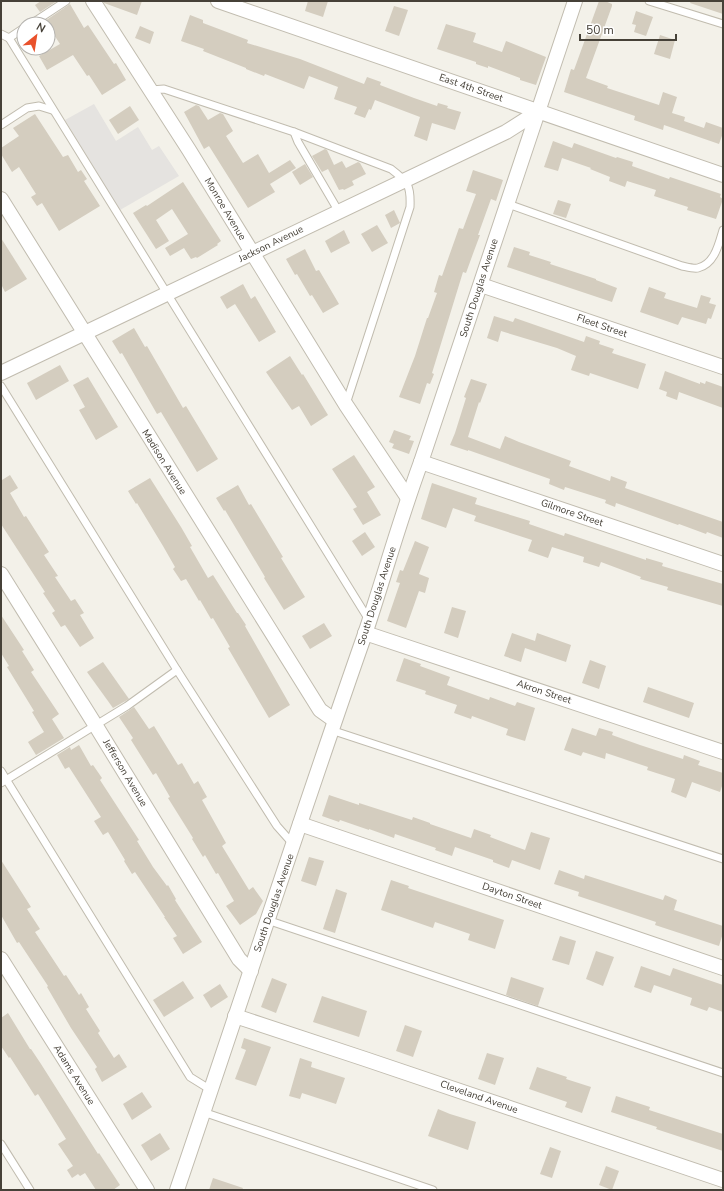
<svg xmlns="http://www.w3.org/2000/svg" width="724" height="1191" font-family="'Nunito Sans',sans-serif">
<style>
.parking{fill:#e5e3e0}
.building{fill:#d4cdbf}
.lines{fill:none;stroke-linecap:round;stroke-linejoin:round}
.lane-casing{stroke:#c1bcaf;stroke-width:9}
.street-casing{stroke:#c1bcaf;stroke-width:16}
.lane{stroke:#fff;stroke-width:7}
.street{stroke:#fff;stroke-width:14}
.labels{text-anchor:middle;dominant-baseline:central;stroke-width:3;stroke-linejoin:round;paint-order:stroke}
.street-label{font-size:10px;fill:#464138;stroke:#fff}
</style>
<rect width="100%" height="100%" fill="#f3f1e9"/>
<!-- parking -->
<path class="parking" d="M94 104 116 141 138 127 152 150 159 146 179 176 120 210 65 120Z"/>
<!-- building -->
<g class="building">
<path d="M41 1H57L40 12 35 5Z"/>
<path d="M103 1H142L137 15 104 3Z"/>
<path d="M308 1H328L323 17 305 11Z"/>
<path d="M599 1H605L612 4V6L586 78 608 86 607 88 659 105 663 92 677 97 672 113 685 117 684 121 704 128 706 122 723 128V133L719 144 664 125 663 130 634 120 635 116 564 92 571 69 574 70Z"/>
<path d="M691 1H723V14L690 3Z"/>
<path d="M70 4 84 28 88 25 114 64 116 63 126 80 102 95 89 75 87 76 73 55 47 70 39 56 60 44 45 21Z"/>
<path d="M394 6 408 10 399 36 385 31Z"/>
<path d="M636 11 653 17 646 36 634 32 636 25 632 24Z"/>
<path d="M190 15 203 20V23L248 40 247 43 300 59 364 84 367 77 381 82 380 85 414 98 437 106 438 103 448 106 447 108 461 112 455 130 432 123 427 141 414 136 420 117 375 100 371 110 369 109 365 118 354 114 357 107 334 99 338 87 309 76 304 89 265 74 264 76 246 69V68L203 51 204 49 181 41Z"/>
<path d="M446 24 476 33 473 42 502 52 506 41 546 57 536 85 520 80V78L488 66V68L476 64V62L437 49Z"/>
<path d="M140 26 154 32 150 44 135 38Z"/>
<path d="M660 35 675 40 670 59 654 54Z"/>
<path d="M196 105 199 106 208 120 220 113 223 114 233 131 226 136 243 163 258 154 269 173 290 160 296 168 270 184 275 192 248 208 209 146 204 149 184 112Z"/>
<path d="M130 106 139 120 118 134 109 120Z"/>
<path d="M35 114 63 157 68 155 78 172 81 170 87 179 84 181 100 206 59 231 42 203 37 206 31 197 36 194 19 167 12 172 1 154V148L19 136 13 128Z"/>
<path d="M553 141 572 148 574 143 616 158 617 157 633 162 632 166 669 179 670 177 721 194 720 197 723 199 716 219 687 210 688 207 654 196 656 190 627 181 625 187 609 181 610 177 590 169 591 168 562 158 558 171 544 167Z"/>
<path d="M325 149 327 150 334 165 342 161 346 168 358 162 360 163 366 174 352 181 354 185 344 190 343 189 339 190 328 169 322 172 312 156Z"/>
<path d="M305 164 313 177 300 185 292 172Z"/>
<path d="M473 170 503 180 496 201 491 199 478 235H480L474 251 466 273 463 272 432 373 434 374 430 384 427 383 420 404 399 397 415 356 427 318H428L437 293 434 292 439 275 442 276 459 228 463 229 476 194 466 191Z"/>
<path d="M183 182 221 241 217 244 218 245 197 258 196 257 191 259 184 248 170 256 165 248 188 234 172 209 156 220 169 241 156 249 133 213 146 205 147 206Z"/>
<path d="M558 200 571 204 566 218 553 214Z"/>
<path d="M394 210 400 223 391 228 385 215Z"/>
<path d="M377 225 388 243 372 252 361 234Z"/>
<path d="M344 230 350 243 331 253 325 241Z"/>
<path d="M1 238 27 279 5 292 1 284Z"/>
<path d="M514 247 530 252 529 255 551 262 550 264 596 279V280L617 288 612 302 507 267Z"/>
<path d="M305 249 316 271 319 270 339 304 323 313 312 295 310 296 297 274 295 275 286 259Z"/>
<path d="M243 284 251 299 255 296 276 332 259 342 235 304 227 309 220 297Z"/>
<path d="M649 287 666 293 664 298 697 308 701 295 711 298 709 303 716 305 711 319 708 318 706 324 682 317 678 325 640 312Z"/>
<path d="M494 316 513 322 515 318 584 342 586 336 600 341 599 344 614 349 612 353 646 364 638 389 590 373 589 376 571 370 576 356 557 348 501 331 498 342 487 338Z"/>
<path d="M134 328 145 347 147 346 183 408 186 406 218 459 197 472 161 412 157 414 122 353 120 354 112 341Z"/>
<path d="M290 356 302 375 303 374 328 415 311 426 299 406 292 410 266 372Z"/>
<path d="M60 365 69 381 36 400 27 383Z"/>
<path d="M665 371 700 384V382L705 384 706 381 723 387V408L679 392 677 400 666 396 667 392 659 389Z"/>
<path d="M88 377 118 427 96 440 79 410 85 407 73 385Z"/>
<path d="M471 379 487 384 480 403 479 402 468 437 500 449 505 436 519 442 571 461 569 466 610 481 611 476 627 482 625 488 723 522V538L707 532 706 534 679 524 678 525 619 504 616 503 615 507 605 503 606 500 565 487 564 490 549 484 550 479 468 450V451L450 445 455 433 466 398 464 397Z"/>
<path d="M394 430 411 436 409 440 414 441 409 454 392 448 394 444 389 442Z"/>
<path d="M354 455 375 487 367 492 381 515 363 525 353 509 357 507 332 469Z"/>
<path d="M10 475 18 488 10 493 24 517 26 516 49 552 44 555 58 576 55 577 71 601 75 599 84 613 80 615 94 638 80 647 65 625 61 627 52 613 55 611 43 593 45 592 1 524V478L2 480Z"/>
<path d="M150 478 181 527 192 546 190 547 208 578 213 575 237 613H238L246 625 245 626 290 705 269 718 228 648 230 647 213 618 211 619 200 600 199 601 186 579 181 581 173 569 175 567 163 546 137 503 136 504 128 491Z"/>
<path d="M432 483 477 498 475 504 530 521 529 524 564 536 565 533 646 560V558L663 563 662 566 723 584V606L667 590 668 587 640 579 641 577 601 562 599 567 583 562 584 557 552 547 548 558 528 551 532 540 474 521 476 516 453 508 446 528 421 519Z"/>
<path d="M238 485 249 505 251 504 283 557 281 558 305 597 284 610 264 578 265 577 225 510 224 511 216 498Z"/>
<path d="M365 532 375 547 362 556 352 541Z"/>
<path d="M415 541 429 547 419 574 429 578 425 593 419 591 406 628 387 621 400 583 396 582 400 570 403 571Z"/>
<path d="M452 607 466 611 458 638 444 633Z"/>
<path d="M1 615 24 650 22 651 34 670 31 672 59 714 52 719 64 738 36 755 28 742 44 732 32 712 34 711 7 667 9 666 1 653Z"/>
<path d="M324 623 332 636 310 649 302 636Z"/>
<path d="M512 633 535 641 537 633 571 645 566 662 525 648 521 662 504 656Z"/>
<path d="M404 658 421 664 420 666 450 677 447 685 489 700 490 697 515 706 517 702 535 708 525 741 506 735 508 729 472 716 471 719 454 713 457 705 425 694 426 691 396 681Z"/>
<path d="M590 660 606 666 599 689 582 683Z"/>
<path d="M103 662 129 699 113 708 87 672Z"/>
<path d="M648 687 694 703 689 718 643 702Z"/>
<path d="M134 707 149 729 154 726 178 765 182 763 194 784 198 781 207 797 202 800 226 843 222 846 249 890 253 887 263 901 256 914 240 925 226 906 234 901 218 873 216 874 205 855 203 857 192 839 193 838 168 798 170 797 156 773 153 775 131 740 133 738 119 717Z"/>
<path d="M572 728 596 736 599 728 613 732 612 735 640 745 683 759 684 755 700 761 698 765 723 773V783L720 792 692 782 686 798 671 792 675 779 647 770 648 767 606 753 605 759 583 752 581 756 564 750Z"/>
<path d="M79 745 91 766 93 765 102 778 100 780 139 840 137 841 153 867 167 886 168 885 176 899 175 900 202 942 183 954 173 938 177 936 164 917H165L135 872 132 874 124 861 125 860 108 832 103 835 94 821 101 817 69 767 65 769 57 755 70 747 71 750Z"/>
<path d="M329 795 359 805V803L412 820 413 817 430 823V824L471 838 474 829 491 835 490 837 525 850 531 832 550 838 540 870 512 860 509 868 493 862V860L455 847 452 856 435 850 436 848 395 834 394 838 369 829V830L340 820 339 822 322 816Z"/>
<path d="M309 857 324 861 316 886 301 881Z"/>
<path d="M1 860 31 907 27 909 40 929 35 932 64 976 66 975 79 995 81 993 89 1007 86 1009 100 1031 98 1033 114 1058 119 1054 127 1067 102 1082 95 1069 97 1067 71 1028 47 987 48 986 19 942 17 943 1 915Z"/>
<path d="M559 870 584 879 585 875 663 900 665 895 677 900 674 910 723 926V933L719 946 655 925 656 922 578 896 579 892 554 884Z"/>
<path d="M391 880 409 886 408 888 504 920 495 949 468 940 470 934 435 922 433 928 381 910Z"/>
<path d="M336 889 347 893 335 933 323 929Z"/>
<path d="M560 936 576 941 569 965 552 960Z"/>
<path d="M596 951 614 957 603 986 586 979Z"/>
<path d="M641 966 670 976 673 968 723 985V1012L709 1007 707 1011 690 1005 692 998 654 985 651 993 634 987Z"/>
<path d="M511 977 544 988 538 1006 506 995Z"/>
<path d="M272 978 287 984 276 1013 261 1007Z"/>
<path d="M183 981 194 998 164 1017 153 1000Z"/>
<path d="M220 984 228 997 211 1008 203 995Z"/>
<path d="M322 996 367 1011 359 1037 313 1022Z"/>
<path d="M8 1013 30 1049H31L41 1064 98 1154 99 1153 120 1185 113 1190H96L85 1173 80 1176 78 1174 72 1178 67 1170 73 1166 58 1144 66 1139 38 1094 35 1096 10 1057 9 1058 1 1046V1018Z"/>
<path d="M405 1025 422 1031 413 1057 396 1051Z"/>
<path d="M244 1038 271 1047 256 1086 235 1079 246 1050 241 1048Z"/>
<path d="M487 1053 504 1058 495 1085 478 1079Z"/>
<path d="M300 1058 312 1062 311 1067 345 1078 336 1104 302 1093 300 1099 289 1096Z"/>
<path d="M537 1067 567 1077 566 1079 591 1087 582 1113 565 1107 567 1102 529 1089Z"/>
<path d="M142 1092 152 1107 132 1120 123 1104Z"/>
<path d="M616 1096 650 1107 649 1110 723 1134V1151L656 1129 657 1127 611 1112Z"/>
<path d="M438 1109 450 1114 476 1122 468 1150 428 1136Z"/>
<path d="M160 1133 170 1149 151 1161 141 1145Z"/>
<path d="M550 1147 561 1151 552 1178 540 1174Z"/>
<path d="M606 1166 619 1171 612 1190 599 1185Z"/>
<path d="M213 1178 243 1188 242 1190H209Z"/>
</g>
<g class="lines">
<defs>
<g id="lane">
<path d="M649 1 723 24"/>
<path d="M31 24 66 1"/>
<path d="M24 28 9 38 369 620"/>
<path d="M1 34 9 38"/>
<path d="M151 90 164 89 294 132 391 169C408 182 411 185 410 207L346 404"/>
<path d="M1 125 27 108 39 106 52 110"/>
<path d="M294 132 298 142 339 212"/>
<path d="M508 204 682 266C687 267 694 269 698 268 715 264 719 243 723 230"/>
<path d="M1 386 177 670 277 826 293 844"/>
<path d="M331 730 723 859"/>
<path d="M1 771 190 1077 211 1090"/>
<path d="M1 783 127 706 177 670"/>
<path d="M267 920 723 1073"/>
<path d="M203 1112 433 1190"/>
<path d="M1 1144 30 1190"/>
</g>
<g id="street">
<path d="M93 1 189 150 346 405 408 498"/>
<path d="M218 1 723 175"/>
<path d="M1 199 320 710 334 720"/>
<path d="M481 285 723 367"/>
<path d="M1 373 506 132 539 111"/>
<path d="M421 462 723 564"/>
<path d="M1 574 96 726 239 959 251 971"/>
<path d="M365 633 723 752"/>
<path d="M300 824 723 968"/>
<path d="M1 959 147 1190"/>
<path d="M235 1016 365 1059 723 1180"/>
<path d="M177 1190C240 1005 300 819 365 634 384 577 400 519 421 462L575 1"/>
</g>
</defs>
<!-- lane casing -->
<use href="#lane" class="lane-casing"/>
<!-- street casing -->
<use href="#street" class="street-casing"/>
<!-- lane -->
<use href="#lane" class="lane"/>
<!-- street -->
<use href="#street" class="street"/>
</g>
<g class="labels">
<!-- street labels -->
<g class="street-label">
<text transform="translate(471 88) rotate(19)">East 4th Street</text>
<text transform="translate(225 209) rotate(59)">Monroe Avenue</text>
<text transform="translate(271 244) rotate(-26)">Jackson Avenue</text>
<text transform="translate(479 288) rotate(-72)">South Douglas Avenue</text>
<text transform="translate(602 326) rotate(19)">Fleet Street</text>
<text transform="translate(164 462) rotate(58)">Madison Avenue</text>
<text transform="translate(572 513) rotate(19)">Gilmore Street</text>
<text transform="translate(377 596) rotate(-72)">South Douglas Avenue</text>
<text transform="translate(544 692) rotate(18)">Akron Street</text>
<text transform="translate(125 773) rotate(59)">Jefferson Avenue</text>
<text transform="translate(512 896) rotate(19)">Dayton Street</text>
<text transform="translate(274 903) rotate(-71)">South Douglas Avenue</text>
<text transform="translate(74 1075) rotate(58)">Adams Avenue</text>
<text transform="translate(479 1097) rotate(19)">Cleveland Avenue</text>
</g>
</g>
<!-- border -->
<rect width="724" height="1191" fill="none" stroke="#464138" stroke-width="4"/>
<!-- north arrow -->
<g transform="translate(36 36) rotate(30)"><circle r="19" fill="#ffffff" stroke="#b5b3af"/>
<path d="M0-3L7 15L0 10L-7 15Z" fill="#e9512b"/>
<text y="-6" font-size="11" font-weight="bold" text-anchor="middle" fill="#464138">N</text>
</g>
<!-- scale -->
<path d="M580 34v6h96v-6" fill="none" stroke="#464138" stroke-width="2"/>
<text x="586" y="34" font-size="12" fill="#464138" stroke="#ffffff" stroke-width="3" paint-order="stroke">50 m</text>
</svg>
